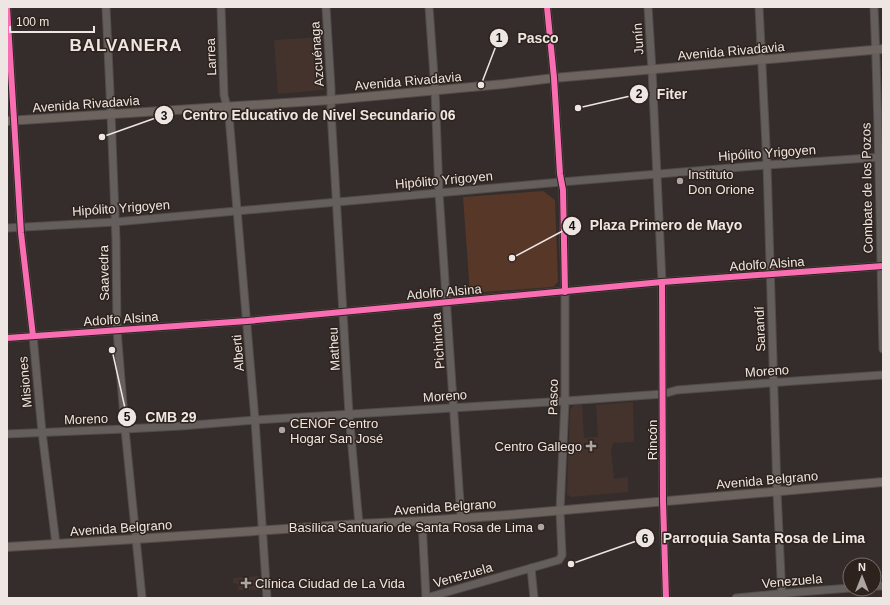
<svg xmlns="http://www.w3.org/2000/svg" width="890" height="605" font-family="Arial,sans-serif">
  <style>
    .built { fill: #44332c }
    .green { fill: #573728 }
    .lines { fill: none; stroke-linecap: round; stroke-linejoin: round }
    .minor-casing { stroke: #524c49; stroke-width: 9 }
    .major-casing { stroke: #524c49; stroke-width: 10 }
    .minor { stroke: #645e5c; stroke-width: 7 }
    .major { stroke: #6d635f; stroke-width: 8 }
    .cycleway-casing { stroke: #2e221d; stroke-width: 8 }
    .cycleway { stroke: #f96db3; stroke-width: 6 }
    .poi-dot { fill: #ada5a2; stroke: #2e221d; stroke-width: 1.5 }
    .labels { text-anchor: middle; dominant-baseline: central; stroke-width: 3; stroke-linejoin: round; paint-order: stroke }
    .street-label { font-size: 13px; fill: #eee6e2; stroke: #2e221d }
    .poi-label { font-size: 13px; fill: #eee6e2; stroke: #2e221d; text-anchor: start }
    .district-label { font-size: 17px; font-weight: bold; letter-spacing: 1px; fill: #eee6e2; stroke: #2e221d }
    .leader { fill: none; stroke: #eee6e2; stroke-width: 1.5 }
    .callout-dot { fill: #eee6e2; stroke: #2e221d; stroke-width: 1.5 }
    .mark-label { font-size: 12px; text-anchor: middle; font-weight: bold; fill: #111 }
    .callout-label { font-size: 14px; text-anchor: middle; font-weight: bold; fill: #eee6e2; stroke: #2e221d; stroke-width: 3; stroke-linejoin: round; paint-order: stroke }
  </style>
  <rect width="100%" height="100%" fill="#342d2b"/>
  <g class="built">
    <polygon points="321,37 324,90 278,94 274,40"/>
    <polygon points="633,402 634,442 613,443 611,450 614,479 628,477 628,492 571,497 567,494 570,410 574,405 582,405 584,438 598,437 596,405"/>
    <polygon points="259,576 260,590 238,590 238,584 233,583 233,578"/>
  </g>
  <polygon class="green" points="543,191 555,200 558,282 553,287 470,293 463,197"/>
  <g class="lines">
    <g class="minor-casing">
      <g id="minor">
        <polyline points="7,7 21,233 33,336 42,432 56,544"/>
        <polyline points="106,7 111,114 116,240 117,330 125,429 142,598"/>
        <polyline points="221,7 224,95 229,116 255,420 267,598"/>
        <polyline points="326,7 331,88 331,111 349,414 359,524"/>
        <polyline points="429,7 435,90 439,193 461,518"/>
        <polyline points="648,7 652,70 662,282 663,501 666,598"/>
        <polyline points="759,7 767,165 777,491 782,598"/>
        <path d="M874,7C879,121 880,235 883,349"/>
        <polyline points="7,228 115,222 561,182 767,165 883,157"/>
        <polyline points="7,338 247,321 662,282 883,266"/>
        <polyline points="7,434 125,429 181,426 255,420 565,401 663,394 677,390 795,381 883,375"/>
        <polyline points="422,521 426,598"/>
        <polyline points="531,568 534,598"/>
        <polyline points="874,586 883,586"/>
        <polyline points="426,598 559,560 562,555 560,511 565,401 565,292 563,190 560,174 554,78 547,7"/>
        <polyline points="736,598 799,592 850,588"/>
      </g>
    </g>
    <g class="major-casing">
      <g id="major">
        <polyline points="7,121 331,100 504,84 554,78 883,49"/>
        <polyline points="7,547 136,539 359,524 422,521 508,515 883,482"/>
      </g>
    </g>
    <use href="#minor" class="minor"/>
    <use href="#major" class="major"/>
    <g class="cycleway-casing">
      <g id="cycleway">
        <polyline points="7,7 21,233 33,336"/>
        <polyline points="547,7 554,78 560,174 563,190 565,292"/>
        <polyline points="662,282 663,501 666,598"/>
        <polyline points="7,338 247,321 662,282 883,266"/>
      </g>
    </g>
    <use href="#cycleway" class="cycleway"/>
  </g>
  <g class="poi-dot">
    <circle cx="680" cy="181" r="4"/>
    <circle cx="282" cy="430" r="4"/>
    <path d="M589 440h4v4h4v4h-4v4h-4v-4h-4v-4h4z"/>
    <circle cx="541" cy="527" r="4"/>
    <path d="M244 577h4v4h4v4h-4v4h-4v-4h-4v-4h4z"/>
  </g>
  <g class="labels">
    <g class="street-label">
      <text transform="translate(638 39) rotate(-94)">Junín</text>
      <text transform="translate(731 51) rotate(-5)">Avenida Rivadavia</text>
      <text transform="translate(317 54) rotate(-94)">Azcuénaga</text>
      <text transform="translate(211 57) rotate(-92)">Larrea</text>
      <text transform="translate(408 81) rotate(-5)">Avenida Rivadavia</text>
      <text transform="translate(86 104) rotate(-4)">Avenida Rivadavia</text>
      <text transform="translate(767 153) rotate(-4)">Hipólito Yrigoyen</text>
      <text transform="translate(444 180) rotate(-5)">Hipólito Yrigoyen</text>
      <text transform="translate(867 188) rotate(-91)">Combate de los Pozos</text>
      <text transform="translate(121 208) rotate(-4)">Hipólito Yrigoyen</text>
      <text transform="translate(767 264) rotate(-4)">Adolfo Alsina</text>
      <text transform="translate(104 273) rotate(-91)">Saavedra</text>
      <text transform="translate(444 292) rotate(-5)">Adolfo Alsina</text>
      <text transform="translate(121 319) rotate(-4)">Adolfo Alsina</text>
      <text transform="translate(760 329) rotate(-92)">Sarandí</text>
      <text transform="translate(438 341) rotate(-94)">Pichincha</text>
      <text transform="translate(334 349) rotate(-93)">Matheu</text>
      <text transform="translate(238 353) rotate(-95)">Alberti</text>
      <text transform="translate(767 371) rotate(-4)">Moreno</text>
      <text transform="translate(25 382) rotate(-95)">Misiones</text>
      <text transform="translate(445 396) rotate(-4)">Moreno</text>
      <text transform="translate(553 397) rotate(-89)">Pasco</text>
      <text transform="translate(86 419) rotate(-2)">Moreno</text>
      <text transform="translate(652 440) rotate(-90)">Rincón</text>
      <text transform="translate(767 480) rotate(-5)">Avenida Belgrano</text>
      <text transform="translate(445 507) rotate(-4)">Avenida Belgrano</text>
      <text transform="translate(121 528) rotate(-4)">Avenida Belgrano</text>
      <text transform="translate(463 575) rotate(-16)">Venezuela</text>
      <text transform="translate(792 581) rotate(-5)">Venezuela</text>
    </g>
    <g class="poi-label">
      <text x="688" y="174">Instituto<tspan x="688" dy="15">Don Orione</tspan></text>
      <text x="290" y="423">CENOF Centro<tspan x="290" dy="15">Hogar San José</tspan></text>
      <text x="582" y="446" text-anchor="end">Centro Gallego</text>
      <text x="533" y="527" text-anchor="end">Basílica Santuario de Santa Rosa de Lima</text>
      <text x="255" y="583">Clínica Ciudad de La Vida</text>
    </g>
    <g class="district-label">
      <text x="126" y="45">BALVANERA</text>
    </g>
  </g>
  <path class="leader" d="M481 85L499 38M578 108L639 94M102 137L164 115M512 258L572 226M112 350L127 417M571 564L645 538"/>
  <g class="callout-dot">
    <circle cx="481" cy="85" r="4"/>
    <circle cx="578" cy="108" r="4"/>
    <circle cx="102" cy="137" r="4"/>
    <circle cx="512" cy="258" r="4"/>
    <circle cx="112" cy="350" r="4"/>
    <circle cx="571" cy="564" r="4"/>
    <circle cx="499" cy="38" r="10"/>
    <circle cx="639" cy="94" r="10"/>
    <circle cx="164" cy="115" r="10"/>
    <circle cx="572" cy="226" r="10"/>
    <circle cx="127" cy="417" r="10"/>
    <circle cx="645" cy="538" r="10"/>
  </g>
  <g class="mark-label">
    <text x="499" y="42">1</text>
    <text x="639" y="98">2</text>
    <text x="164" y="120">3</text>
    <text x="572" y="230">4</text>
    <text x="127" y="421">5</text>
    <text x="645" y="543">6</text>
  </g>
  <g class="callout-label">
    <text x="538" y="43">Pasco</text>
    <text x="672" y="99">Fiter</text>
    <text x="319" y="120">Centro Educativo de Nivel Secundario 06</text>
    <text x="666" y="230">Plaza Primero de Mayo</text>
    <text x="171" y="422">CMB 29</text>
    <text x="764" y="543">Parroquia Santa Rosa de Lima</text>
  </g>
  <rect width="890" height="605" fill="none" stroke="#eee6e2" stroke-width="16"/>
  <g transform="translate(862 577)"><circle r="19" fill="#2e221d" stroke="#7b706c"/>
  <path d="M0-3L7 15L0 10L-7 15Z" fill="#ada5a2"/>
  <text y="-6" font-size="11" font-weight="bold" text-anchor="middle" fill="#eee6e2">N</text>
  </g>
  <path d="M10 26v6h84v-6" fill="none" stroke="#eee6e2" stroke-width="2"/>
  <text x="16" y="26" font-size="12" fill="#eee6e2" stroke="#2e221d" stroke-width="3" paint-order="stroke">100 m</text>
</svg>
